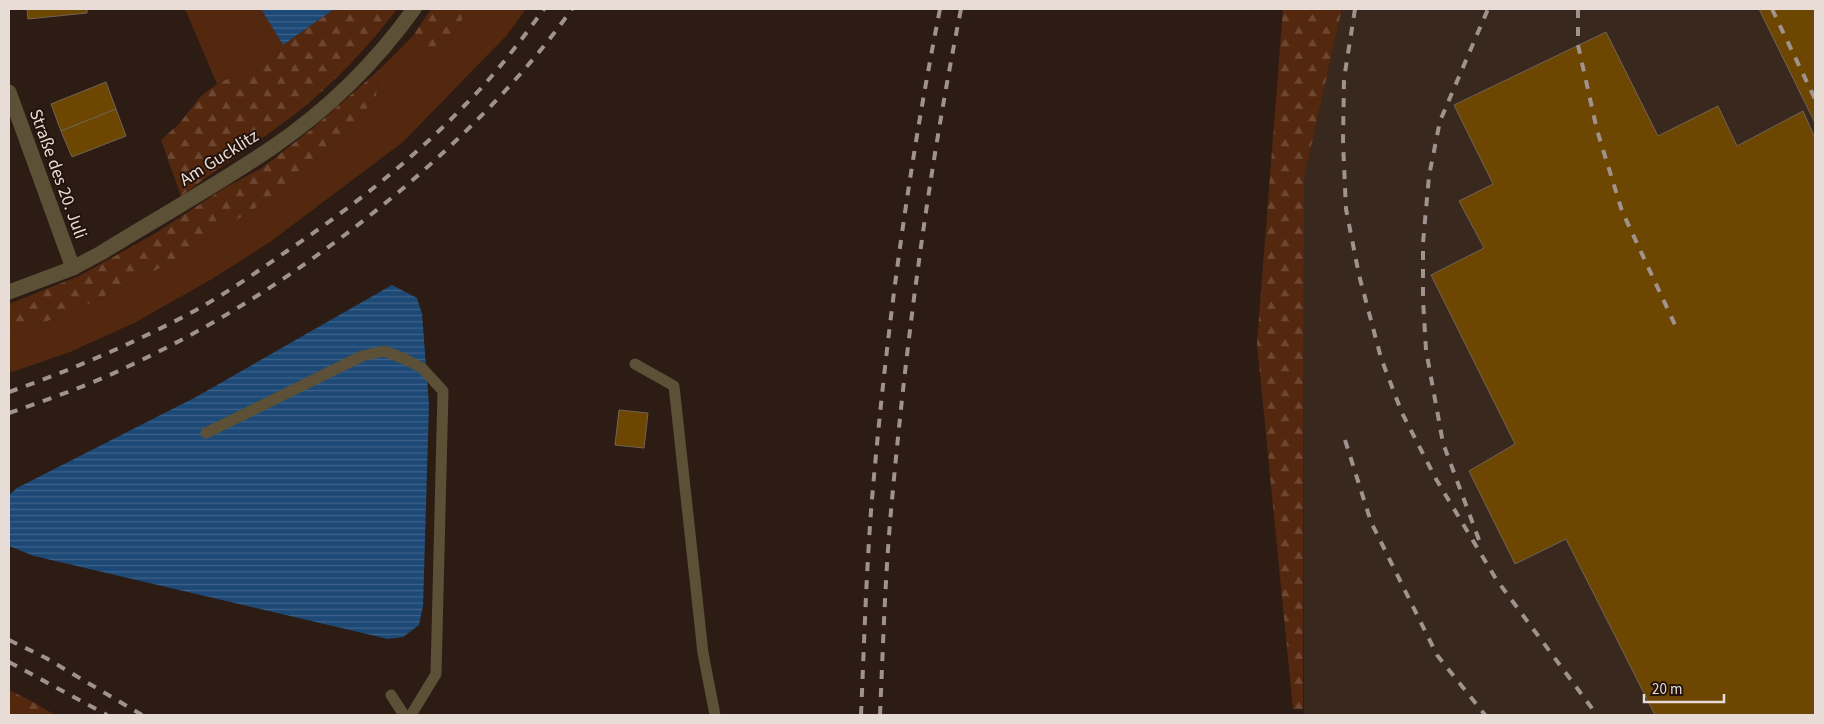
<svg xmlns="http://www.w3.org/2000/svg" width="1824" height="724" font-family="'Source Sans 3',sans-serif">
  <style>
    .industrial { fill: #38281e }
    .grass { fill: #54280f }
    .forest { fill: url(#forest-firs) }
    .water { fill: url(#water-rules) }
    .building { fill: #6d4701; stroke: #716454 }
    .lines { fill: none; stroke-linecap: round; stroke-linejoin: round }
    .lane { stroke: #5c5037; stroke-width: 11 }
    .street { stroke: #5c5037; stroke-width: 15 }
    .rail { stroke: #a0928c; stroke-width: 4; stroke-dasharray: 9 9; stroke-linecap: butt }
    .labels { text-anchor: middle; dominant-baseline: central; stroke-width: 4; stroke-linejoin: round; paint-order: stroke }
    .street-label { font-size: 18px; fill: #e8dcd7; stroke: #23130b }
  </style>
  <defs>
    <pattern id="forest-firs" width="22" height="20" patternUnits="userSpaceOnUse" patternTransform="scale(1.25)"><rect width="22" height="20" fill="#54280f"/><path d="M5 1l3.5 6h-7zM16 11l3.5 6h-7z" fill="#6d4731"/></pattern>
    <pattern id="water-rules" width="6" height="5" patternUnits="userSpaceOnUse" patternTransform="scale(1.25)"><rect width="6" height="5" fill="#1d4976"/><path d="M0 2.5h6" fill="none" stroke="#3e6389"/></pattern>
  </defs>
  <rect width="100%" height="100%" fill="#2d1c14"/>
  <polygon class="industrial" points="1342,9 1815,9 1815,715 1304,715 1304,178"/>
  <g class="grass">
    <polygon points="185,9 261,9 283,45 250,68 217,84"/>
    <polygon points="469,9 526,9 507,35 403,142 270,242 212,279 134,323 70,352 9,373 9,336 76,310 166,265 263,203 351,129 376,97 379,70 413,36 421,50 446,44"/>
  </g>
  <g class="forest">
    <path d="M334,9H397C369,46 336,81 299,111C260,141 219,167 181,196L161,140L179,124L201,96L217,84L250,68Z"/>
    <polygon points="431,9 469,9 446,44 421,50 413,36"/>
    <polygon points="1283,9 1342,9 1304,178 1303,709 1293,709 1257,343"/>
    <polygon points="379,70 376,97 351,129 263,203 166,265 76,310 9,336 9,304 79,276 156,233 226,187 262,168 313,128"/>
    <polygon points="9,690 33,702 55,715 9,715"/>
  </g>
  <g class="water">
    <polygon points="261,9 334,9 283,45"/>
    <polygon points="392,285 417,298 422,314 429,405 423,606 419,625 403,637 388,639 34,556 9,546 9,495 17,488 196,397"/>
  </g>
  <g class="building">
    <polygon points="27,9 87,9 87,13 28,19"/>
    <polygon points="1759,9 1815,9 1815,123"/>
    <polygon points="1606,32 1658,136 1718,106 1737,146 1803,111 1815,138 1815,715 1655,715 1566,539 1515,564 1469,471 1515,444 1431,275 1484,248 1459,201 1493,184 1454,105"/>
    <polygon points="106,82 116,109 61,131 51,104"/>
    <polygon points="116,109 126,136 72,157 61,131"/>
    <polygon points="619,410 648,413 644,448 615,445"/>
  </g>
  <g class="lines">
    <g class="lane">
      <polyline points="635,364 674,386 703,653 715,715"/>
      <polyline points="206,433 362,356 384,351 405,359 422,368 443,391 436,674 411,715"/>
      <polyline points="391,695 404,715"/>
    </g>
    <g class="street">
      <polyline points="9,92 73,268"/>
      <path d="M9,292L73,268L101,253C158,218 217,185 273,147C327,110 376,62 414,9"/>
    </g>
    <g class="rail">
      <polyline points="1355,9 1344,79 1343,142 1346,209 1359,275 1381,358 1402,413 1436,479 1496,579 1597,715"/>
      <polyline points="1578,9 1578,45 1597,130 1622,211 1676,327"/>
      <polyline points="1772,9 1815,99"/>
      <path d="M9,392C69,371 129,345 185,316C221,297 254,274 287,251C351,208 412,160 465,105C494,76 520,42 544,9"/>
      <path d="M9,413C49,399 90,385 129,366C230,319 322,257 407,185C468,132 525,75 572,9"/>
      <polyline points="1345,440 1371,522 1437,655 1485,715"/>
      <polyline points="1479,540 1443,443 1426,350 1423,300 1423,243 1429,176 1440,121 1488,9"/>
      <polyline points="9,640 46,658 142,715"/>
      <polyline points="9,662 107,715"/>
      <path d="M861,715C864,647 866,579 871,511C885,343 907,175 940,9"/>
      <path d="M880,715C883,647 885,579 891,511C906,342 928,175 961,9"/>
    </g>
  </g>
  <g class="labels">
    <g class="street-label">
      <text transform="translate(219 158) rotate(-32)">Am Gucklitz</text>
      <text transform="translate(58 174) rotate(70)">Straße des 20. Juli</text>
    </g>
  </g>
  <rect width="1824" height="724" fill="none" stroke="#e8dcd7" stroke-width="20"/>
  <path d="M1644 694v8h80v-8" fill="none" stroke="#e8dcd7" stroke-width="2.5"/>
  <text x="1652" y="694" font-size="15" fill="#e8dcd7" stroke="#23130b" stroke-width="4" paint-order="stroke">20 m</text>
</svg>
